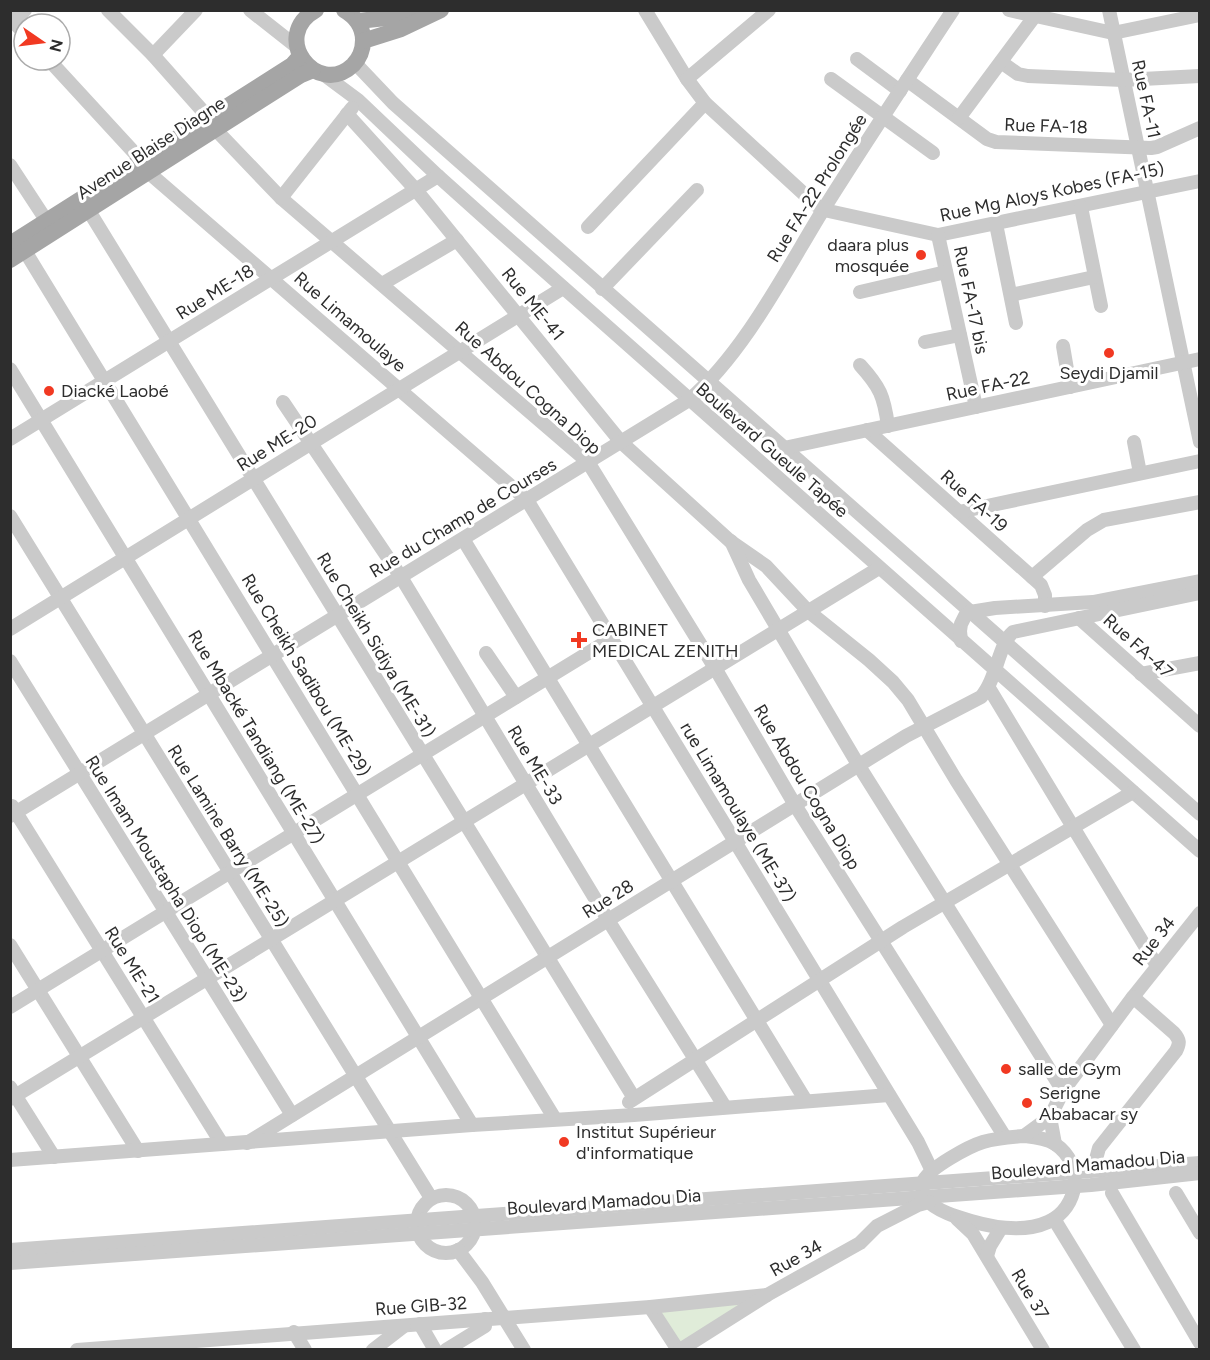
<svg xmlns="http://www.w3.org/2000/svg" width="1210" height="1360" font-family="Figtree,sans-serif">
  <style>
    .green { fill: #e0ecd9 }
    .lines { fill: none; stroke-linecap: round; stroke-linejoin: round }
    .minor { stroke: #cacaca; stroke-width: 14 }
    .major { stroke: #a5a5a5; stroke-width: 16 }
    .poi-dot { fill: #f13922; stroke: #fff; stroke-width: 2 }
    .labels { text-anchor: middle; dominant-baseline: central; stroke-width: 6; stroke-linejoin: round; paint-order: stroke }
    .street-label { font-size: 18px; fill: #2d2d2d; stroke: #fff }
    .poi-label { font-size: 18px; fill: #2d2d2d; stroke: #fff; text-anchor: start }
  </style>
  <rect width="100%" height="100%" fill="#fff"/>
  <polygon class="green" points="749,1301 681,1344 658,1310"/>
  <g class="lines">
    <g class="minor">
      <polyline points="108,10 153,55 208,117 216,130 281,198 588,462 715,668 795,805 1005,1137"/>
      <polyline points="250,10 297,47"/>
      <polyline points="645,10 687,79 705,103 816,205 824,210 938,235 1200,181"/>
      <polyline points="1009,10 1113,33 1200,15"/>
      <polyline points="1109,10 1200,442"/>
      <polyline points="10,18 24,33"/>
      <polyline points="13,21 25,10"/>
      <polyline points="153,55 196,10"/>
      <polyline points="857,59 900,91"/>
      <polyline points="49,60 141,160 148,172 527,500 918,1142 932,1171"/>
      <polyline points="1001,62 1018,74 1028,76 1123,80 1200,76"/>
      <polyline points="355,63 393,103 1200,814"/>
      <polyline points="323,74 358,100 438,176 496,228 1200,851"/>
      <polyline points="687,79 769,10"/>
      <polyline points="831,79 933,153"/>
      <polyline points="907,80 987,139 996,142 1151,148 1157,147 1200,128"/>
      <polyline points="347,114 416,190 621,442 730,541 766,566 808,611 869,660 893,682 908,700 956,780 1112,1025"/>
      <polyline points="959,118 1034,17"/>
      <polyline points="10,165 46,220"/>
      <polyline points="281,198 352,108"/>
      <polyline points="1081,207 1101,306"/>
      <polyline points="89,211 634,1098"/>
      <polyline points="996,224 1016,323"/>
      <polyline points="588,227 705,103"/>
      <polyline points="938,235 976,407"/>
      <polyline points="25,251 555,1119"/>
      <polyline points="382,284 457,240"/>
      <polyline points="602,289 697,190"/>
      <polyline points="860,292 946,272"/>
      <polyline points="1011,295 1094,277"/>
      <polyline points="925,342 960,335"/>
      <polyline points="1063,346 1070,387"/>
      <path d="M860,365C880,387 884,396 888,426"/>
      <polyline points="10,369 472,1125"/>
      <polyline points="283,402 401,577 608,920 725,1107"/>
      <polyline points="867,430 1041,585 1045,595 1045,606"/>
      <polyline points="10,439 438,176"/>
      <polyline points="1134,442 1140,473"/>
      <polyline points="784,448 1200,359"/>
      <polyline points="959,512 1200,461"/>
      <polyline points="10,516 431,1198"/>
      <path d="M463,539C577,726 692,913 806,1101"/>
      <polyline points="731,541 749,580 859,766 1063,1091"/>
      <polyline points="1032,577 1087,530 1104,520 1200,502"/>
      <polyline points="1079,618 1200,726"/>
      <polyline points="10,629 563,288"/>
      <polyline points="961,641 960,631 961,624 965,616 970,612 995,608 1093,602 1200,581"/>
      <polyline points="486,653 516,697"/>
      <polyline points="10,661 292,1115"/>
      <polyline points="1141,674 1200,663"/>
      <polyline points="989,688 1157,966"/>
      <polyline points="12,806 222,1144"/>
      <path d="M10,816L689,400C744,353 785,272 823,210C865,143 909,77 953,10"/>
      <polyline points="10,945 138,1151"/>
      <polyline points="10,1007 611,639"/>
      <polyline points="10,1087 54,1157"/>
      <polyline points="10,1099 879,568"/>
      <polyline points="629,1102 903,927 1133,792"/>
      <path d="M1024,1136C1034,1137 1046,1138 1055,1144C1085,1164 1079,1208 1048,1222C1024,1233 995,1228 971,1221C957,1217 936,1211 926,1199C923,1195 921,1187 923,1182C928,1168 970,1146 983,1142C997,1138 1010,1137 1024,1136Z"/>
      <polyline points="1024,1136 1050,1117"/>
      <path d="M247,1143L906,736L981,697C997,679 998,645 1013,632L1200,593"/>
      <polyline points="1055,1144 1050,1117 1063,1091 1133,997 1200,913"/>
      <path d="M1096,1159L1099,1148L1176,1051C1180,1043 1180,1040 1174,1033L1133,997"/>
      <polyline points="10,1160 472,1125 634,1115 889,1095"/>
      <polyline points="1112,1193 1200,1343"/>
      <polyline points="1176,1193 1200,1233"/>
      <circle cx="446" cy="1224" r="29"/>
      <polyline points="957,1219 973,1234 1043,1350"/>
      <polyline points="1054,1219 1134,1350"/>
      <polyline points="10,1250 1200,1163"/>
      <polyline points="458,1250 482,1282 524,1350"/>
      <polyline points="987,1256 990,1246 1001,1228"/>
      <polyline points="10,1263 1091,1185 1200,1173"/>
      <polyline points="650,1307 678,1350"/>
      <polyline points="420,1324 435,1350"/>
      <polyline points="294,1332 305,1350"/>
      <polyline points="77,1350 650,1307 767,1295"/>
      <polyline points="373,1350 404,1326"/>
      <polyline points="446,1350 485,1326 485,1319"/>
      <polyline points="680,1350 767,1295 860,1243 877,1226 918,1205 929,1202"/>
    </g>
    <g class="major">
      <path d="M316,10C269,36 317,99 353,65C360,58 363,50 363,40C363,27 356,17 344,10"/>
      <polyline points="358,21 386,18 413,10"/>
      <polyline points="363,41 401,29 441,10"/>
      <polyline points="10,244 292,65 300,56"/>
      <polyline points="10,260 301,75 313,70"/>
    </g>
  </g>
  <g class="poi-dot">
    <circle cx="921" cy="255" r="6"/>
    <circle cx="1109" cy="353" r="6"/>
    <circle cx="49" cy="391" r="6"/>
    <path d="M576 631h6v6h6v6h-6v6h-6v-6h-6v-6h6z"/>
    <circle cx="1006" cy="1069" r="6"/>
    <circle cx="1027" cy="1103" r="6"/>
    <circle cx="564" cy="1142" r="6"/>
  </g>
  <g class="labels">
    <g class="street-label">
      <text transform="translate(1146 99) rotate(78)">Rue FA-11</text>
      <text transform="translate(1046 126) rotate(2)">Rue FA-18</text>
      <text transform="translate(151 148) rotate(-33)">Avenue Blaise Diagne</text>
      <text transform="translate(817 188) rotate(-58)">Rue FA-22 Prolongée</text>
      <text transform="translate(1052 192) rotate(-12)">Rue Mg Aloys Kobes (FA-15)</text>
      <text transform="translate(215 292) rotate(-32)">Rue ME-18</text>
      <text transform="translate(971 300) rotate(78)">Rue FA-17 bis</text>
      <text transform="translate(533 304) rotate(51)">Rue ME-41</text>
      <text transform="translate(350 322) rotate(41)">Rue Limamoulaye</text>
      <text transform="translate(988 386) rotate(-12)">Rue FA-22</text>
      <text transform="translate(528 388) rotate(42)">Rue Abdou Cogna Diop</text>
      <text transform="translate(277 443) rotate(-32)">Rue ME-20</text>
      <text transform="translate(772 450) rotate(41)">Boulevard Gueule Tapée</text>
      <text transform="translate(974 501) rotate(42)">Rue FA-19</text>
      <text transform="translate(463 518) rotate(-31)">Rue du Champ de Courses</text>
      <text transform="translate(376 645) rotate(59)">Rue Cheikh Sidiya (ME-31)</text>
      <text transform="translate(1138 646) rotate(42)">Rue FA-47</text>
      <text transform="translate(306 675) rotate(59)">Rue Cheikh Sadibou (ME-29)</text>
      <text transform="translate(256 737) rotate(59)">Rue Mbacké Tandiang (ME-27)</text>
      <text transform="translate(535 765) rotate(59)">Rue ME-33</text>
      <text transform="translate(807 787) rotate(59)">Rue Abdou Cogna Diop</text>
      <text transform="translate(738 812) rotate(59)">rue Limamoulaye (ME-37)</text>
      <text transform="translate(228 836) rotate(58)">Rue Lamine Barry (ME-25)</text>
      <text transform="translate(166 879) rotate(58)">Rue Imam Moustapha Diop (ME-23)</text>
      <text transform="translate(608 899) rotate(-32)">Rue 28</text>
      <text transform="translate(1154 941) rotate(-52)">Rue 34</text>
      <text transform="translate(132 965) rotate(58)">Rue ME-21</text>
      <text transform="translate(1088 1165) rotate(-5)">Boulevard Mamadou Dia</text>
      <text transform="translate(604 1202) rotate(-4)">Boulevard Mamadou Dia</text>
      <text transform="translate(796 1258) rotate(-29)">Rue 34</text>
      <text transform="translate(1030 1294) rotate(59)">Rue 37</text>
      <text transform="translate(421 1306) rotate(-4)">Rue GIB-32</text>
    </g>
    <g class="poi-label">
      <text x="909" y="245" text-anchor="end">daara plus<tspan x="909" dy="21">mosquée</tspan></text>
      <text x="1109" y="373" text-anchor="middle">Seydi Djamil</text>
      <text x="61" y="391">Diacké Laobé</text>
      <text x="592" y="630">CABINET<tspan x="592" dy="21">MEDICAL ZENITH</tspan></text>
      <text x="1018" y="1069">salle de Gym</text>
      <text x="1039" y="1093">Serigne<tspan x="1039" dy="21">Ababacar sy</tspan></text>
      <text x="576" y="1132">Institut Supérieur<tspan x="576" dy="21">d'informatique</tspan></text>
    </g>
  </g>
  <rect width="1210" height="1360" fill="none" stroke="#2d2d2d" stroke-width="24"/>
  <g transform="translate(42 42) rotate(104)"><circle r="28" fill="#ffffff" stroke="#ababab" stroke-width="1.5"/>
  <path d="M0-4.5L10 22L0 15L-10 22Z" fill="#f13922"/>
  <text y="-9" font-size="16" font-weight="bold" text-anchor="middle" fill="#2d2d2d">N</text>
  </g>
</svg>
